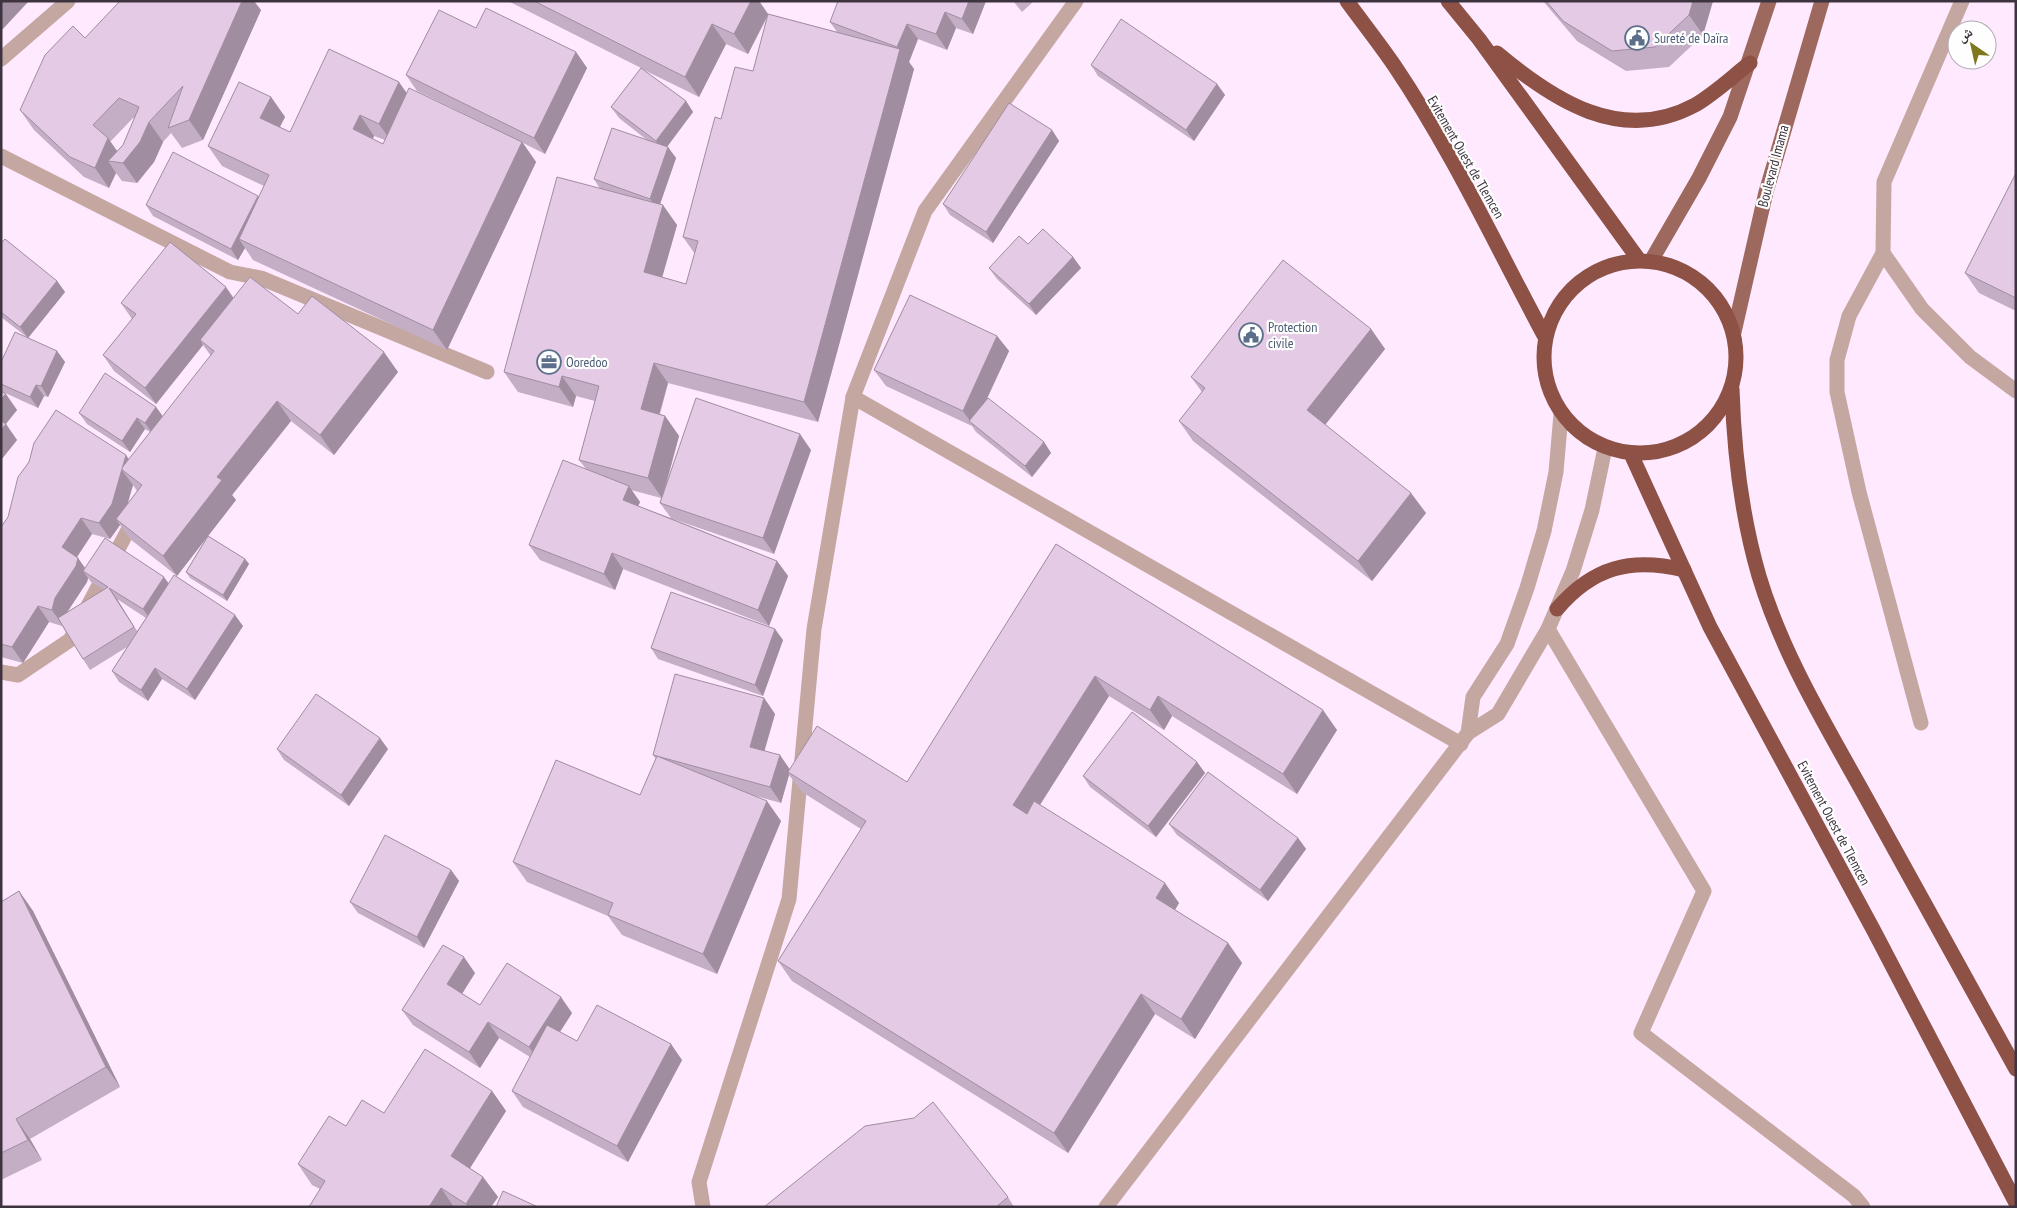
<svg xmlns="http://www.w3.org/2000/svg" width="2017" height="1208" font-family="'PT Sans Narrow','Noto Naskh Arabic',sans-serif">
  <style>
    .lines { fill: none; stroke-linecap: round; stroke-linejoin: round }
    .lane { stroke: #c5a7a1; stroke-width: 15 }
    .street { stroke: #c5a7a1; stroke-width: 15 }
    .primary { stroke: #9d685e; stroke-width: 15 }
    .highway { stroke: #8d5146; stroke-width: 15 }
    .wall { fill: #c4aec5; fill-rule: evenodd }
    .shaded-wall { fill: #a08da0 }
    .building { fill: #e4cae5; stroke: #a08da0 }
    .labels { text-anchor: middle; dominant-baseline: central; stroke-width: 4.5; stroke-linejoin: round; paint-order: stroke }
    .service-label { font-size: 14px; fill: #4e5e75; stroke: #fefefe; text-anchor: start }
    .street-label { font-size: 14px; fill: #3e343f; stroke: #fefefe }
  </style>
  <rect width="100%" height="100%" fill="#fee9ff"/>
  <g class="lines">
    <g class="lane">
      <polyline points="1962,1 1884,182 1883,253 1922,309 1970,357 2016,391"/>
      <polyline points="1883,253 1849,316 1837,360 1837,392 1859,492 1921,723"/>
      <polyline points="1548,629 1704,891 1641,1033 1854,1196 1863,1207"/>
    </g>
    <g class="street">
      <polyline points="1,59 68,1"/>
      <polyline points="1,156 230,272 261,278 487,372"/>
      <polyline points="853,397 1461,744"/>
      <polyline points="1,672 18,675 70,640 135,517"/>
      <polyline points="1468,733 1498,714 1548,629 1573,571 1592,510 1605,448"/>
      <polyline points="703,1207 699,1182 789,899 814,629 853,397 925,211 1076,1"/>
      <polyline points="1106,1207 1468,733 1473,697 1507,644 1527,588 1544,531 1556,472 1561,414"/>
    </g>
    <g class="primary">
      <polyline points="1651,261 1699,178 1730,117 1769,1"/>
      <polyline points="1734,332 1766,192 1822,1"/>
    </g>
    <g class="highway">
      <path d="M1347,1C1363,23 1379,43 1394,65C1452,151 1496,246 1545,337"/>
      <polyline points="1448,1 1479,39 1639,260"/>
      <path d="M1497,53C1553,100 1621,145 1695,105C1714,94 1732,77 1750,63"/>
      <circle cx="1640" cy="357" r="96"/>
      <path d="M1732,389C1734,453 1741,514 1759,576C1782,653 1825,724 1864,794C1915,886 1965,977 2016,1069"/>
      <polyline points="1631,454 1710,627 1874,931 2016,1203"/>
      <path d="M1557,609C1593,567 1631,557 1684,570"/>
    </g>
  </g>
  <g class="wall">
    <path d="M508,1H759L768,14L837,32L830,22L986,1L973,34L956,28L947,50L918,39L909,62L914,69L818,422L668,383L660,414L665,416L679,436L666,486L811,450L774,554L673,519L777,561L788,576L769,626L623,569L615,590L540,560L529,545L586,469L579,460L595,401L576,396L573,407L518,392L504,372L600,189L594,179L647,140L619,118L611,107L641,68ZM768,16L753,71L721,119L683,237L695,254L686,284L662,277L677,225L660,204L676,158L667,147L693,112L686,101L642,69L699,97L726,44L748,54ZM631,490L661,498L660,503L671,518L638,506L640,502Z"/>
    <polygon points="1013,1 1034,1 1022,12"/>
    <polygon points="1543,1 1713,1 1703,35 1669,67 1626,71 1577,41"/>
    <path d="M261,10L203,140L182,148L171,133L163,142L154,162L137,183L122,181L116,173L109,188L84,177L34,130L20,110L85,38ZM133,118L135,119L123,145L117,151L110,142Z"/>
    <path d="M476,28L576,52L587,68L545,154L523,143L536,162L447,350L253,260L245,248L238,260L153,216L146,205L258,196L259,197L264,186L222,166L208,146L271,97L285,117L280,127L290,132L407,93L491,127L417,91L406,75ZM374,136L385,140L383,144L373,139Z"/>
    <polygon points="1091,65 1217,84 1225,95 1194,141 1098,76"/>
    <polygon points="1052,130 1059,141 993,243 950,215 943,204"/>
    <polygon points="2016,173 2016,311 1979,293 1965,273"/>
    <polygon points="1,243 57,281 65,292 28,338 1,317"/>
    <polygon points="1028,244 1073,257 1081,268 1036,315 997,279 989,268"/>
    <path d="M233,297L298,314L398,372L334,455L291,421L232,495L236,500L208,536L245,559L249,564L227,601L190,578L186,572L207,537L177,576L130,539L120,525L110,539L92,534L77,557L85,568L169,583L243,626L195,700L162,679L148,701L119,682L112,671L127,647L90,670L62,626L49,622L23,663L1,657V527L8,517L129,460L150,432L145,429L130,452L87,424L79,413L156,407L163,417L211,356L203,345L156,404L114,371L103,355L132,319L121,303ZM133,485L137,491L127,504ZM88,578L91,582L104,590L67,612L87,582ZM117,599L146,618L137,631Z"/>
    <polygon points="1371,329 1385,349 1325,425 1426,513 1372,581 1193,441 1179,421 1202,392 1191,377"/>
    <polygon points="997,336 1009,351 987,399 1044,442 1051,453 1032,477 976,432 972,426 886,386 874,370"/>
    <polygon points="57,351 65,362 48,397 44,396 38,408 3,392 17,410 5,424 17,440 1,460 1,362"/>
    <polygon points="1056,544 1337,730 1297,794 1172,716 1164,730 1109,696 1040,805 1179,903 1175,910 1228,943 1242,963 1195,1039 1155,1014 1068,1153 792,981 778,961 861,829 802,792 789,775 781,803 756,796 781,821 717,974 622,935 608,916 527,882 513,862 640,795 656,759 653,755 764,698 775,714 764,751 789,769 907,782"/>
    <polygon points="783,640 763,696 658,659 651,648"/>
    <polygon points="277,749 388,749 349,806 284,760"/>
    <polygon points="1197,762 1205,773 1156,837 1090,787 1083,776"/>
    <polygon points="1169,824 1298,838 1306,849 1268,901 1177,835"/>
    <polygon points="451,870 459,881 424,948 358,913 350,902"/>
    <polygon points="19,891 33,911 120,1087 30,1139 42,1160 1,1180 1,902"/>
    <polygon points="475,973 462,994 480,1005 572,1013 560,1032 577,1041 682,1060 628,1162 523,1107 512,1091 530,1057 499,1038 480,1068 413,1025 402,1010"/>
    <polygon points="492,1091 506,1111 470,1168 483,1177 498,1197 491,1207 309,1207 320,1189 312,1185 298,1164 346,1126 384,1113"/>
    <polygon points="1008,1197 1014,1207 764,1207"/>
  </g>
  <g class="shaded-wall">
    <polygon points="1,1 29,1 1,31"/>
    <polygon points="242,1 254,1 261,10 203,140 189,120"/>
    <polygon points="751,1 759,1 768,14 748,54 734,34"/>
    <polygon points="969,1 986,1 973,34 962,19"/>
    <polygon points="1693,1 1713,1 1703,35 1689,15"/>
    <polygon points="945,12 956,28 947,50 936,34"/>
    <polygon points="712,24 726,44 699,97 685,77"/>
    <polygon points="907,24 918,39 909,62 914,69 818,422 804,402 899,51 897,47"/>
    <polygon points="576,52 587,68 545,154 534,138"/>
    <polygon points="399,82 413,102 393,144 379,124"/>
    <polygon points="1217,84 1225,95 1194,141 1186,130"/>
    <polygon points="271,97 285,117 274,138 260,118"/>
    <polygon points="686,101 693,112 663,152 656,141"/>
    <polygon points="360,115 374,136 367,149 353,129"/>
    <polygon points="149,122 163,142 154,162 137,183 123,163"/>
    <polygon points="1052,130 1059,141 993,243 986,232"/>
    <polygon points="108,138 122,158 108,161 116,173 109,188 95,168"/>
    <polygon points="522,142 536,162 447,350 433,330"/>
    <polygon points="668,147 676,158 658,210 650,199"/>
    <polygon points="258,196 266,207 239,239 245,248 238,260 231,249"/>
    <polygon points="663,205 677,225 658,292 644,272"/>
    <polygon points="1073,257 1081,268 1036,315 1029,304"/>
    <polygon points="57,281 65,292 28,338 20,327"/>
    <polygon points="226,287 237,303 200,340 203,345 156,404 145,388"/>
    <polygon points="1371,329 1385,349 1321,430 1307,410"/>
    <polygon points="997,336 1009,351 974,426 972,424 963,411"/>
    <polygon points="57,351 65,362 48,397 41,386"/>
    <polygon points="384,352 398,372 334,455 320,435"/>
    <polygon points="654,363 668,383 655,429 641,409"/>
    <polygon points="562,376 576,396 573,407 559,387"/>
    <polygon points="36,385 44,396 38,408 30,397"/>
    <polygon points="6,394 17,410 2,429 1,399"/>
    <polygon points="277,401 291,421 232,495 236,500 177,576 163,556 217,477"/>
    <polygon points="156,407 164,418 153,434 145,423"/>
    <polygon points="665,416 679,436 662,498 648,478"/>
    <polygon points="137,418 145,429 130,452 122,441"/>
    <polygon points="6,424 17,440 1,460 1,430"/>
    <polygon points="800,434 811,450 774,554 763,538"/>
    <polygon points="1044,442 1051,453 1032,477 1025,466"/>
    <polygon points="126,455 137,471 122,469"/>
    <polygon points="121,469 133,485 123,520 116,519 120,525 110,539 99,523"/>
    <polygon points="629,486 640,502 634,515 623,500"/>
    <polygon points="1411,493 1426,513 1372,581 1358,561"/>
    <polygon points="81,518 92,534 73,563 62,547"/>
    <polygon points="612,553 623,569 615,590 604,574"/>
    <polygon points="78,558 89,574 83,571 88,578 87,582 66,614 63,626 52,610 55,598"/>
    <polygon points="245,559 249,564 227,601 223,595"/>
    <polygon points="777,561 788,576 769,626 758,610"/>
    <polygon points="164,577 172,588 151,620 143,609"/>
    <polygon points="109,588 117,599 141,638 134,627"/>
    <polygon points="38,606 49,622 23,663 12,647"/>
    <polygon points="235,615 243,626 195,700 187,689"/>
    <polygon points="775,629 783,640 763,696 755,685"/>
    <polygon points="155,668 162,679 148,701 141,690"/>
    <polygon points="1095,676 1109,696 1027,825 1013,805"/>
    <polygon points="1158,696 1172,716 1164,730 1150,710"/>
    <polygon points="764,698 775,714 761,763 750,747"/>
    <polygon points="1323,710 1337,730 1297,794 1283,774"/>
    <polygon points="380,738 388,749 349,806 341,795"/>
    <polygon points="780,755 791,771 788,772 789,775 781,803 770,787"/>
    <polygon points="1197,762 1205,773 1156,837 1148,826"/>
    <polygon points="767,801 781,821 717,974 703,954"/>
    <polygon points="1298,838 1306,849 1268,901 1260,890"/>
    <polygon points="451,870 459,881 424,948 417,937"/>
    <polygon points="1165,883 1179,903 1170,918 1156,898"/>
    <polygon points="19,891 33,911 120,1087 106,1067"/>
    <polygon points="1228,943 1242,963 1195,1039 1181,1019"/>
    <polygon points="464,957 475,973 458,1000 447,984"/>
    <polygon points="1141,994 1155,1014 1068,1153 1054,1133"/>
    <polygon points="561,997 572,1013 540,1063 529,1047"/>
    <polygon points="488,1022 499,1038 480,1068 469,1052"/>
    <polygon points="671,1044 682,1060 628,1162 617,1146"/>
    <polygon points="492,1091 506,1111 465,1176 451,1156"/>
    <polygon points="16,1119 30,1139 42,1160 28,1140"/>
    <polygon points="483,1177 498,1197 491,1207 468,1207 466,1204"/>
    <polygon points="441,1188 454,1207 429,1207"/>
  </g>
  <g class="building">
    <polygon points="120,1 242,1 189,120 168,128 183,86 149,122 140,142 123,163 108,161 123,145 139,107 119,98 93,125 108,138 95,168 70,157 20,110 45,55 73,26 85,38"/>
    <polygon points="534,1 751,1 734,34 712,24 685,77"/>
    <polygon points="838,1 969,1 962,19 945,12 936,34 907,24 897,47 830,22"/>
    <polygon points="1546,1 1693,1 1689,15 1655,47 1612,51 1563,21"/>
    <polygon points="486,8 576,52 534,138 406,75 439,10 476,28"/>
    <polygon points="768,14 900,49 804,402 654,363 641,409 665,416 648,478 579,460 599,386 562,376 559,387 504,372 557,177 663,205 644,272 686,284 698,241 683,237 715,117 721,119 735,67 753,71"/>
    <polygon points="1121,19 1217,84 1186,130 1091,65"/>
    <polygon points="329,49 399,82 379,124 360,115 353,129 383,144 409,88 522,142 433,330 239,239 269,175 208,146 239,82 271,97 260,118 290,132"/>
    <polygon points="641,68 686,101 656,141 611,107"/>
    <polygon points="1009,103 1052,130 986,232 943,204"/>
    <polygon points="612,128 668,147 650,199 594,179"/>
    <polygon points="173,152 258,196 231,249 146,205"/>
    <polygon points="2016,173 2016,298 1965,273"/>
    <polygon points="1043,229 1073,257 1029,304 989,268 1019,236 1028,244"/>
    <polygon points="5,239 57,281 20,327 1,312 1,243"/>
    <polygon points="170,242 226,287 145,388 103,355 136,314 121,303"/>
    <polygon points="1283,260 1371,329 1307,410 1411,493 1358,561 1179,421 1205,388 1191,377"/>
    <polygon points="250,277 298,314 312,296 384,352 320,435 277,401 217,477 222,480 163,556 116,519 142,485 121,469 214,351 200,340"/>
    <polygon points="910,295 997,336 963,411 874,370"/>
    <polygon points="15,332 57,351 41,386 36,385 30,397 1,384 1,362"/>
    <polygon points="105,373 156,407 145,423 137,418 122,441 79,413"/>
    <polygon points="1,391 6,394 1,399"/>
    <polygon points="696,398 800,434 763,538 660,503"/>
    <polygon points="988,398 1044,442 1025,466 969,421"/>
    <polygon points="56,410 126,455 112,504 99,523 81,518 62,547 78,558 76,566 55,598 52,610 38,606 12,647 1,644 1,527 8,517 18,477 29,462 34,443"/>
    <polygon points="1,421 6,424 1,430"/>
    <polygon points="563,460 629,486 623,500 777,561 758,610 612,553 604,574 529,545"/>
    <polygon points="208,536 245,559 223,595 186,572"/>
    <polygon points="105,538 164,577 143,609 109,588 134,627 83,659 58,618 108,587 83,571"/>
    <polygon points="1056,544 1323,710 1283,774 1158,696 1150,710 1095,676 1013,805 1027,814 1034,801 1165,883 1156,898 1228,943 1181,1019 1141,994 1054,1133 778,961 866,821 788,772 817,726 907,782"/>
    <polygon points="174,575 235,615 187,689 155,668 141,690 112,671"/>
    <polygon points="671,592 775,629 755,685 651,648"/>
    <polygon points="675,674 764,698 750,747 780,755 770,787 653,755"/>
    <polygon points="316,694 380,738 341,795 277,749"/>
    <polygon points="1132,712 1197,762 1148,826 1083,776"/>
    <polygon points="657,756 767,801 703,954 608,915 613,903 513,862 556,760 640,795"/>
    <polygon points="1208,772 1298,838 1260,890 1169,824"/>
    <polygon points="385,835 451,870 417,937 350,902"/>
    <polygon points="19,891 106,1067 16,1119 28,1140 1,1153 1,902"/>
    <polygon points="443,945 464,957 447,984 480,1005 507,963 561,997 529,1047 488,1022 469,1052 402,1010"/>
    <polygon points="597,1005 671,1044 617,1146 512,1091 547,1025 577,1041"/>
    <polygon points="425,1049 492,1091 451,1156 483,1177 466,1204 441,1188 429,1207 309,1207 325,1181 298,1164 329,1116 346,1126 362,1100 384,1113"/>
    <polygon points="933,1102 1008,1197 996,1207 764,1207 865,1126 914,1118"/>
    <polygon points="503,1191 538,1207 496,1207"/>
  </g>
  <defs>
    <g id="civic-ring" transform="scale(1.25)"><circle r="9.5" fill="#fefefe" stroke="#5c6f8a" stroke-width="1.5"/><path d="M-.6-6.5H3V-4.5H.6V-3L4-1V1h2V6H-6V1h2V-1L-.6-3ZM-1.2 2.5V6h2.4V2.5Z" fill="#5c6f8a"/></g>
    <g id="office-ring" transform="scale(1.25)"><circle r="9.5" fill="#fefefe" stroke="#5c6f8a" stroke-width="1.5"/><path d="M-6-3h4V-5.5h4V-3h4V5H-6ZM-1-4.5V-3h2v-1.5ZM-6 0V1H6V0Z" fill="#5c6f8a"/></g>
  </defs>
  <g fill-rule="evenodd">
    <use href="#civic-ring" x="1637" y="38"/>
    <use href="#civic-ring" x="1251" y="335"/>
    <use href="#office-ring" x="549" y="362"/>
  </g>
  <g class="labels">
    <g class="service-label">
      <text x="1654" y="38">Sureté de Daïra</text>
      <text x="1268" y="327">Protection<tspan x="1268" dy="16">civile</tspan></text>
      <text x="566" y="362">Ooredoo</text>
    </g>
    <g class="street-label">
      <text transform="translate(1466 157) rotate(60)">Evitement Ouest de Tlemcen</text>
      <text transform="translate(1773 166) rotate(-75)">Boulevard Imama</text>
      <text transform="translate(1834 823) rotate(62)">Evitement Ouest de Tlemcen</text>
    </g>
  </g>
  <rect width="2017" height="1208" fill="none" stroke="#3e343f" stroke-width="5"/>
  <g transform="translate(1972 45) rotate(326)"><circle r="24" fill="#fefefe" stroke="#b1adb2"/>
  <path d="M0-4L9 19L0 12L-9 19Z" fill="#7f771c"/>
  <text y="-8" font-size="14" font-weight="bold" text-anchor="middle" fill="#3e343f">ش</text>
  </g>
</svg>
